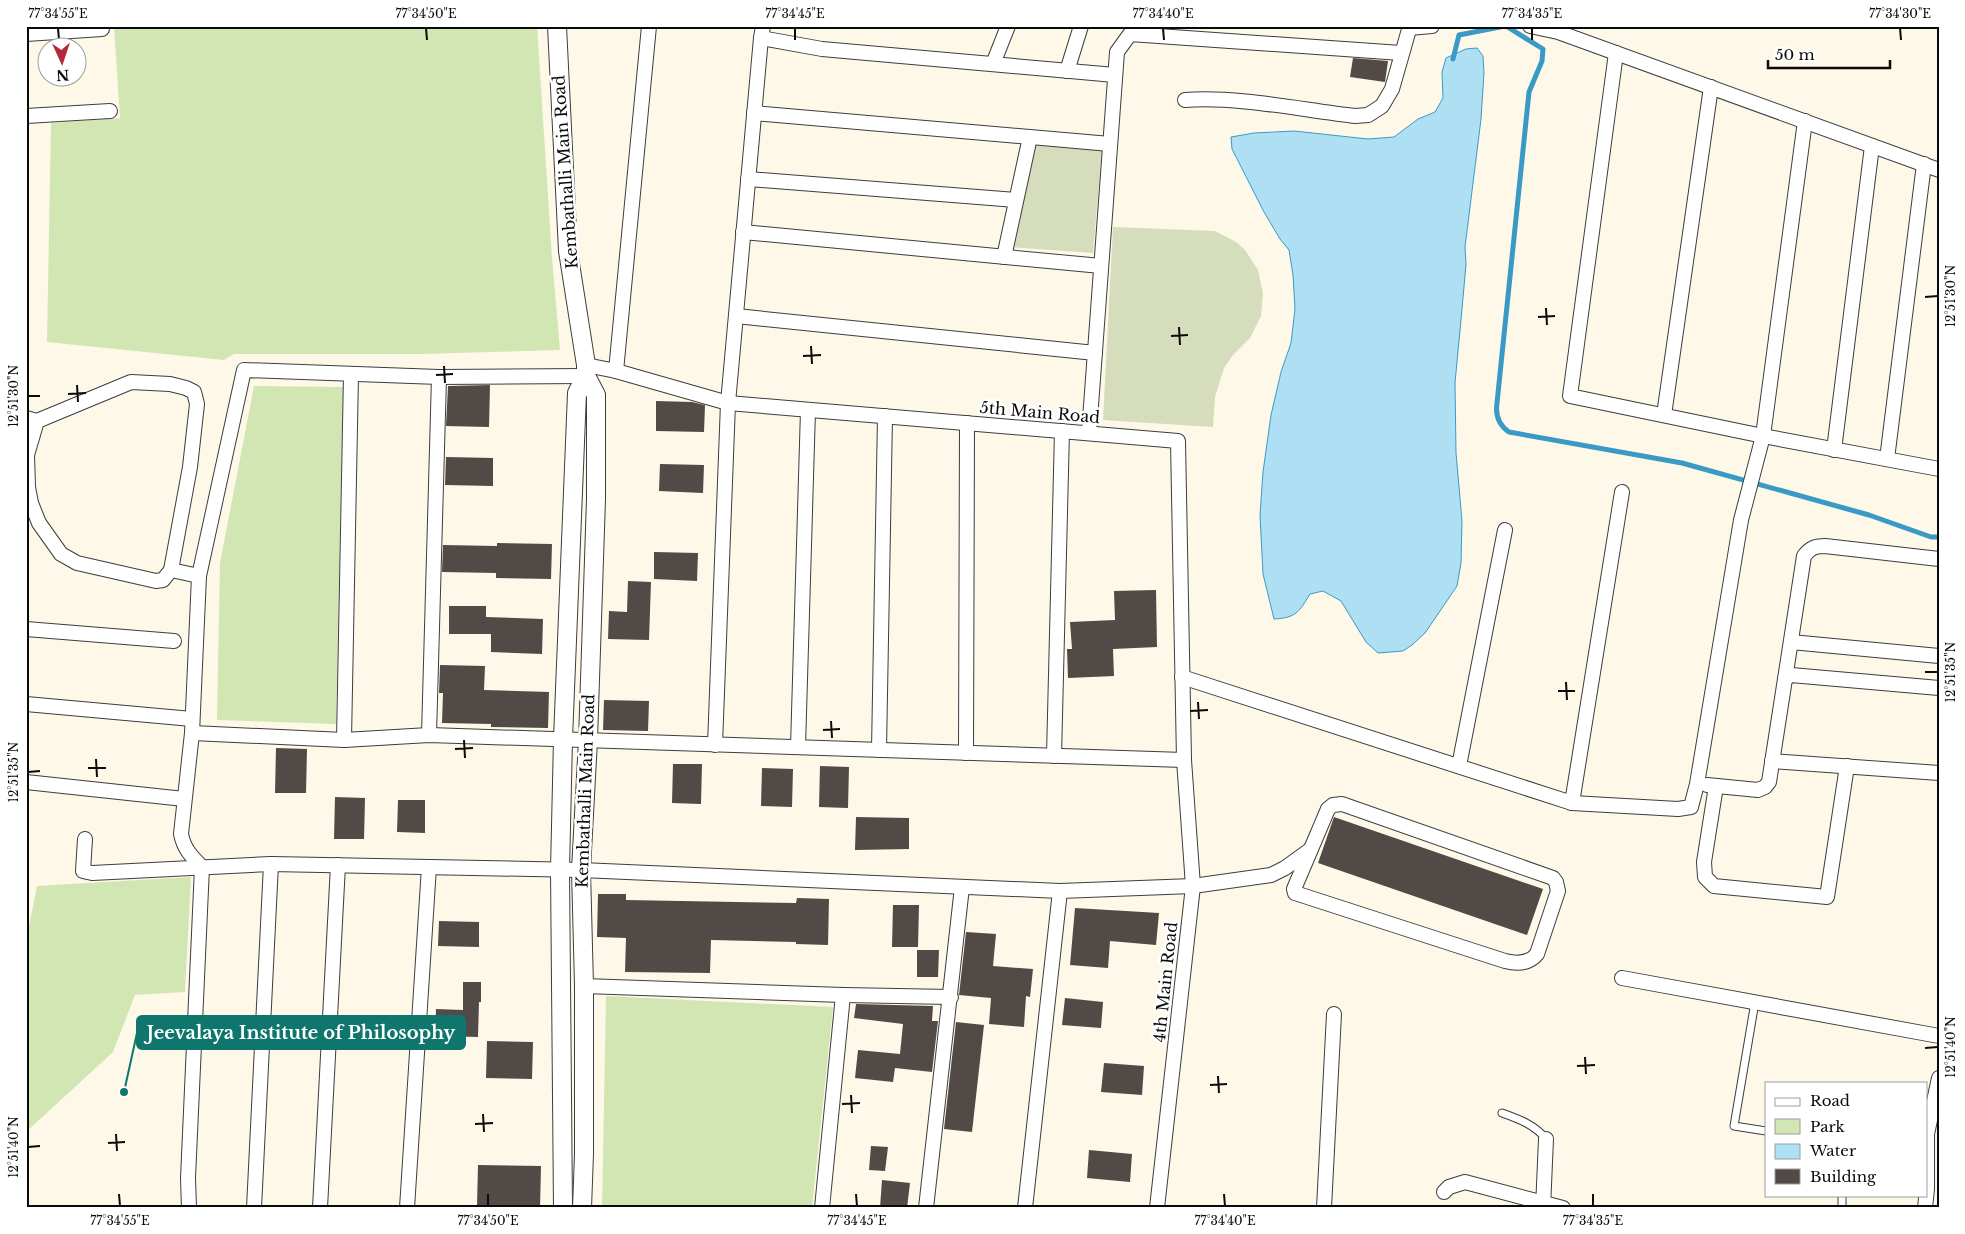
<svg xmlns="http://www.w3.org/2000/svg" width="1965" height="1234" font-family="'Libre Baskerville',serif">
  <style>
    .green { fill: #d2e6b4 }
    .cemetery { fill: #d5ddbc }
    .water { fill: #afdff3; stroke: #3a9ac6 }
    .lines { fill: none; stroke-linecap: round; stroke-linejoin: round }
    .stream { stroke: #3a9ac6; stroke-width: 5 }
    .building { fill: #524a47 }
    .service-casing { stroke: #3d3d3d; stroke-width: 9 }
    .minor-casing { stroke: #3d3d3d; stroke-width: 16 }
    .tertiary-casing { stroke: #3d3d3d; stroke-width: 20 }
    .service { stroke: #fff; stroke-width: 7 }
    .minor { stroke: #fff; stroke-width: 14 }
    .tertiary { stroke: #fff; stroke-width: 18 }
    .ticks { fill: none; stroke: #0a0a0a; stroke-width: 2 }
    .labels { text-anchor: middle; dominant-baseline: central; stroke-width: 5; stroke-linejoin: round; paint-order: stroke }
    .street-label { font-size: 16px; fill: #0a0a0a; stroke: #fff }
    .leader { fill: none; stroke: #0f766e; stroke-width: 2 }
    .callout-dot { fill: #0f766e; stroke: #fff; stroke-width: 2 }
    .callout { fill: #0f766e; stroke: #0f766e; stroke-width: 2 }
    .callout-label { font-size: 18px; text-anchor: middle; font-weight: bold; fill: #fff }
    .neatline { fill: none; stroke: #0a0a0a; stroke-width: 2 }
    .ticks-label { font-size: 12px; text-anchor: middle; fill: #0a0a0a }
  </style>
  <rect width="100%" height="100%" fill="#fef8e8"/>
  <g class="green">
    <polygon points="114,26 537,26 552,258 560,350 420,354 234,354 224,360 47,342 51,123 120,118"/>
    <polygon points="254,386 343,387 336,724 217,720 220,563"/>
    <polygon points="191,877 185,992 135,995 113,1052 26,1132 26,941 37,886"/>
    <polygon points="606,996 833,1007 812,1208 602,1208"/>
  </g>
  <g class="cemetery">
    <polygon points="1036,143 1102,149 1093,253 1009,247"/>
    <polygon points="1113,227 1215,231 1236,242 1245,250 1258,270 1263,293 1261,316 1250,338 1233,355 1224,368 1215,397 1213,427 1103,420"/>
  </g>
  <path class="water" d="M1477,48L1483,56L1484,73L1481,119L1465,247L1466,264L1462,309L1455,383L1456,453L1462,521L1461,563L1457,586L1425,633L1412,645L1403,651L1378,653L1366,642L1341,601L1323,591L1310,594C1299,612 1296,618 1274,619L1263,574L1260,515L1263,472L1271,415L1281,372L1291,343L1295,309L1293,275L1289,250L1280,239L1264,212L1232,149L1231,137L1254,133L1294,131L1368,139L1394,137L1418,119L1435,112L1443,98L1442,72L1446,58L1466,49Z"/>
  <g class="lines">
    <g class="stream">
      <path d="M1506,26L1543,49L1542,61L1529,92L1497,403C1495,416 1499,425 1509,432L1682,463L1869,515L1931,537H1939"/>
      <polyline points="1453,59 1459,35 1505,26"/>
    </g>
  </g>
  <g class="building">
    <polygon points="1353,58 1388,61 1385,82 1350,77"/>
    <polygon points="490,385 489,427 446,426 448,386"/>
    <polygon points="656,401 692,402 705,405 704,432 656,431"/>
    <polygon points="446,457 493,458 493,486 445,485"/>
    <polygon points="660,464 704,465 703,493 659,491"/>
    <polygon points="497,543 552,544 551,579 496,578 496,573 442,572 443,545 497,546"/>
    <polygon points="654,552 698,553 697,581 654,579"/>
    <polygon points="628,581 651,582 649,640 608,639 609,611 627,612"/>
    <polygon points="1156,590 1157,647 1113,649 1114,676 1068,678 1067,649 1072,649 1070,622 1115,620 1114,591"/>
    <polygon points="449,606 486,606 486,617 543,619 542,654 491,652 491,634 449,634"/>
    <polygon points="440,665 485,666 484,690 549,692 548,728 491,727 491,724 442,723 443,693 439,693"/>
    <polygon points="604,700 649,701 648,731 603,730"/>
    <polygon points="276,748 307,749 306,793 275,793"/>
    <polygon points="673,764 702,764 701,804 672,803"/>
    <polygon points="820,766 849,767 848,808 819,807"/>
    <polygon points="762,768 793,769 792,807 761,806"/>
    <polygon points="335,797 365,798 364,839 334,839"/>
    <polygon points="398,800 425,800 425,833 397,832"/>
    <polygon points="856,817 909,818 909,849 855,850"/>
    <polygon points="1334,817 1543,889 1527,935 1318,863"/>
    <polygon points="598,894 626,894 626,900 796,903 797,898 829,899 828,945 796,944 796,942 711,940 710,973 625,972 626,938 597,937"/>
    <polygon points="893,905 919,905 918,947 892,947"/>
    <polygon points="1075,908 1159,913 1156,945 1110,941 1108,968 1070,965"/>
    <polygon points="439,921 479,922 479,947 438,946"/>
    <polygon points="966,932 996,934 993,966 1033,969 1030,997 1026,996 1024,1027 989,1024 991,998 959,995"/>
    <polygon points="917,950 939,950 938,977 917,977"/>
    <polygon points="463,982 481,982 481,1002 479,1002 478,1037 435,1036 436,1009 463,1010"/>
    <polygon points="1065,998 1103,1002 1101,1028 1062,1025"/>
    <polygon points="856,1004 933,1006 932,1021 938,1021 932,1072 895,1068 893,1082 855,1078 858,1050 900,1054 903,1024 854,1018"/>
    <polygon points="956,1022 984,1025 972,1132 944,1129"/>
    <polygon points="487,1041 533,1042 532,1079 486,1078"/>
    <polygon points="1104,1063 1144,1066 1142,1095 1101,1092"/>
    <polygon points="871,1146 888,1147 885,1171 869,1170"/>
    <polygon points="1089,1150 1132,1154 1130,1182 1087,1178"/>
    <polygon points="478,1165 541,1166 540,1208 477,1206"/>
    <polygon points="882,1180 910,1183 907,1208 880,1208"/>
  </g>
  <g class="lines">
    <g class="service-casing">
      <g id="service">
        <polyline points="1755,1002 1734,1126 1766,1131"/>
        <path d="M1502,1113C1519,1119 1535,1125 1546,1139"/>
        <polyline points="1842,1208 1842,1195"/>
      </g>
    </g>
    <g class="minor-casing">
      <g id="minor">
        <polyline points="1530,26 1558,32 1939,170"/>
        <polyline points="1409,28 1432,26"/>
        <polyline points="26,34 102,29"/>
        <polyline points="761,38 822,49 1115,75"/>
        <polyline points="1616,53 1570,396 1763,436 1939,469"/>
        <polyline points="993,64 1008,26"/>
        <polyline points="1067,71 1081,26"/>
        <path d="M1185,100C1238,96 1302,110 1355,116L1368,115L1382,106L1392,89L1410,26"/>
        <polyline points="754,113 1110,144"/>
        <polyline points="26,116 110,111"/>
        <polyline points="748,179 1016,200"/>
        <polyline points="743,232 1101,266"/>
        <polyline points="1004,257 1030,137"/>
        <polyline points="736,316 1095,353"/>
        <polyline points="586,365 616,371 728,403 1178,441 1184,760 1193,886 1157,1208"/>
        <polyline points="616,371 649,26"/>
        <polyline points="1664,415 1711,87"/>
        <polyline points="26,418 37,421 131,382 170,384 186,388 194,392 197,404 190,467 171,570 163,580 156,581 77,563 61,554 39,523 31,503 28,487 27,455 37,421"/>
        <polyline points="1089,433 1117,52 1130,34 1401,53"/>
        <polyline points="1834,450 1872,146"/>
        <polyline points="1887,459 1924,164"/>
        <polyline points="171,570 199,576"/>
        <polyline points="26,629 174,641"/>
        <polyline points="1791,642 1939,656"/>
        <polyline points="1182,677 1572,803 1678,809 1691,807 1697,784 1741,520 1763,436 1805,121"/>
        <path d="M1785,679L1804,556C1810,548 1815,546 1825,546L1939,559"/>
        <polyline points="26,704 192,719"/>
        <polyline points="192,733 344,740 429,735 1184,760"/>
        <polyline points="429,735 439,377"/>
        <polyline points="344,740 351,374"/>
        <polyline points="715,745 728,403 761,38 763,26"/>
        <polyline points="798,747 808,410"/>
        <polyline points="879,750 885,416"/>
        <polyline points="966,753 967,423"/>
        <polyline points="1054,756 1062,431"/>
        <polyline points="1772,761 1939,773"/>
        <polyline points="1459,766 1505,530"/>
        <polyline points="26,782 184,799"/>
        <polyline points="1707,785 1758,790 1765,787 1769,782 1785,679 1791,675 1939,688"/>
        <polyline points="1716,786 1704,862 1705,877 1714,886 1827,897 1847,766"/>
        <polyline points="1572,803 1622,492"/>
        <path d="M1342,804L1553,878L1556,882L1558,891L1537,954C1529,964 1517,964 1505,961L1295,893L1294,889L1328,809L1333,805Z"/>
        <polyline points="85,839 83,871 92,873 271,864 581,870 1060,891 1193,886 1271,875 1285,868 1310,850"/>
        <path d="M202,867C191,856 184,849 181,834L192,733L199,576L244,370L439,377L586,376"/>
        <polyline points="1622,978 1939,1036"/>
        <polyline points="584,986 843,995 951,997"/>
        <polyline points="1444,1192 1449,1187 1465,1182 1563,1208"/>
        <polyline points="189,1208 188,1178 202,867"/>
        <polyline points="254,1208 271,864"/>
        <polyline points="320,1208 338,865"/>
        <polyline points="407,1208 429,867"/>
        <polyline points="822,1208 843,995"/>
        <polyline points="926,1208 962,887"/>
        <polyline points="1025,1208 1060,891"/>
        <polyline points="1324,1208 1334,1014"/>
        <polyline points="1543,1208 1546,1139"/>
        <polyline points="1925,1208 1927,1189 1927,1134 1939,1078"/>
      </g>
    </g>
    <g class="tertiary-casing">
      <g id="tertiary">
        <polyline points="557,26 568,251 586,365 586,376 596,395 596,499 588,740 581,870 584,986 584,1154 582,1208"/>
        <polyline points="563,1208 560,870 563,739 577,393 586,376"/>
      </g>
    </g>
    <use href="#service" class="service"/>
    <use href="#minor" class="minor"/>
    <use href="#tertiary" class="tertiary"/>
  </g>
  <path class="ticks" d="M58,28L59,40M426,28L427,40M795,28V40M1163,28L1164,40M1532,28V40M1900,28L1901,40M1925,297L1938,296M1546,308L1547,325M1538,317L1555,316M1179,327L1180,345M1171,336L1188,335M811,346L812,364M803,356L821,355M444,366L445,383M436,375L453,374M77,385L78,402M68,394L86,393M28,396H40M1925,672H1938M1566,682L1567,700M1558,691H1575M1198,702L1199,719M1190,711L1208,710M831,721L832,738M823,730L840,729M464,740L465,758M455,749L473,748M96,759L97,777M88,768H106M28,772L40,771M1925,1048L1938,1047M1585,1057L1586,1074M1577,1066L1595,1065M1218,1076L1219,1093M1210,1085L1227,1084M851,1095L852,1113M842,1104L860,1103M483,1114L484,1132M475,1124L493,1123M116,1134L117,1151M108,1143L125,1142M28,1147L40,1146M119,1194L120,1206M488,1194V1206M856,1194L857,1206M1224,1194L1225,1206M1593,1194V1206"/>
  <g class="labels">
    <g class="street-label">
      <text transform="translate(565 172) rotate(-94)">Kembathalli Main Road</text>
      <text transform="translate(1040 412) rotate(5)">5th Main Road</text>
      <text transform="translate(585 791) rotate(-88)">Kembathalli Main Road</text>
      <text transform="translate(1165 982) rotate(-84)">4th Main Road</text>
    </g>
  </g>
  <path class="leader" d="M124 1092L137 1033"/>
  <circle class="callout-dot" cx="124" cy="1092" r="5"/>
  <rect class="callout" x="137" y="1016" width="328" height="33" rx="5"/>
  <g class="callout-label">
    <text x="301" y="1039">Jeevalaya Institute of Philosophy</text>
  </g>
  <rect width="1965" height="1234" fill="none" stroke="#ffffff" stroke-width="55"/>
  <rect x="1765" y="1082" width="162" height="115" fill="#ffffff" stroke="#9d9d9d"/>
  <rect x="1775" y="1098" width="25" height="8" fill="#ffffff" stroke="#9d9d9d"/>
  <text x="1810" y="1106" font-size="15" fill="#0a0a0a">Road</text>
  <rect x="1775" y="1119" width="25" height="15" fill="#d2e6b4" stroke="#9d9d9d"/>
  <text x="1810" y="1132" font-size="15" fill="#0a0a0a">Park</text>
  <rect x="1775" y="1144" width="25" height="15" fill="#afdff3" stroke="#9d9d9d"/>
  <text x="1810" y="1156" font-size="15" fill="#0a0a0a">Water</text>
  <rect x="1775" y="1169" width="25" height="15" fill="#524a47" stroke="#9d9d9d"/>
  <text x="1810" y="1182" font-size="15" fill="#0a0a0a">Building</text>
  <g transform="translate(62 62) rotate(177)"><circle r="24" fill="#ffffff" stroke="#9d9d9d"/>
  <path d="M0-4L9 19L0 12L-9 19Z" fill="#b2293b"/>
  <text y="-8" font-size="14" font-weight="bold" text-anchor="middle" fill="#0a0a0a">N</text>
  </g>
  <path d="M1768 60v8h122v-8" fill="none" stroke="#0a0a0a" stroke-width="2.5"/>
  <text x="1775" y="60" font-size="15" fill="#0a0a0a" stroke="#ffffff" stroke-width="4" paint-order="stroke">50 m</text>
  <rect x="28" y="28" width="1910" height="1178" class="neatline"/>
  <g class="ticks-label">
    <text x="58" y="18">77°34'55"E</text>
    <text x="426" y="18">77°34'50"E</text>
    <text x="795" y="18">77°34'45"E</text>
    <text x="1163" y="18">77°34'40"E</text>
    <text x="1532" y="18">77°34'35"E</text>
    <text x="1900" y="18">77°34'30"E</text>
    <text transform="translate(1951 296) rotate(-90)" y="4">12°51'30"N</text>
    <text transform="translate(14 396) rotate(-90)" y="4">12°51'30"N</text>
    <text transform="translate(1951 672) rotate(-90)" y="4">12°51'35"N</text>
    <text transform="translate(14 772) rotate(-90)" y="4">12°51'35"N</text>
    <text transform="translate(1951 1047) rotate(-90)" y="4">12°51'40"N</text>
    <text transform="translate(14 1147) rotate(-90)" y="4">12°51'40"N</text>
    <text x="120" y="1225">77°34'55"E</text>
    <text x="488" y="1225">77°34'50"E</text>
    <text x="857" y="1225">77°34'45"E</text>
    <text x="1225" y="1225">77°34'40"E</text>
    <text x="1593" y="1225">77°34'35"E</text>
  </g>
</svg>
